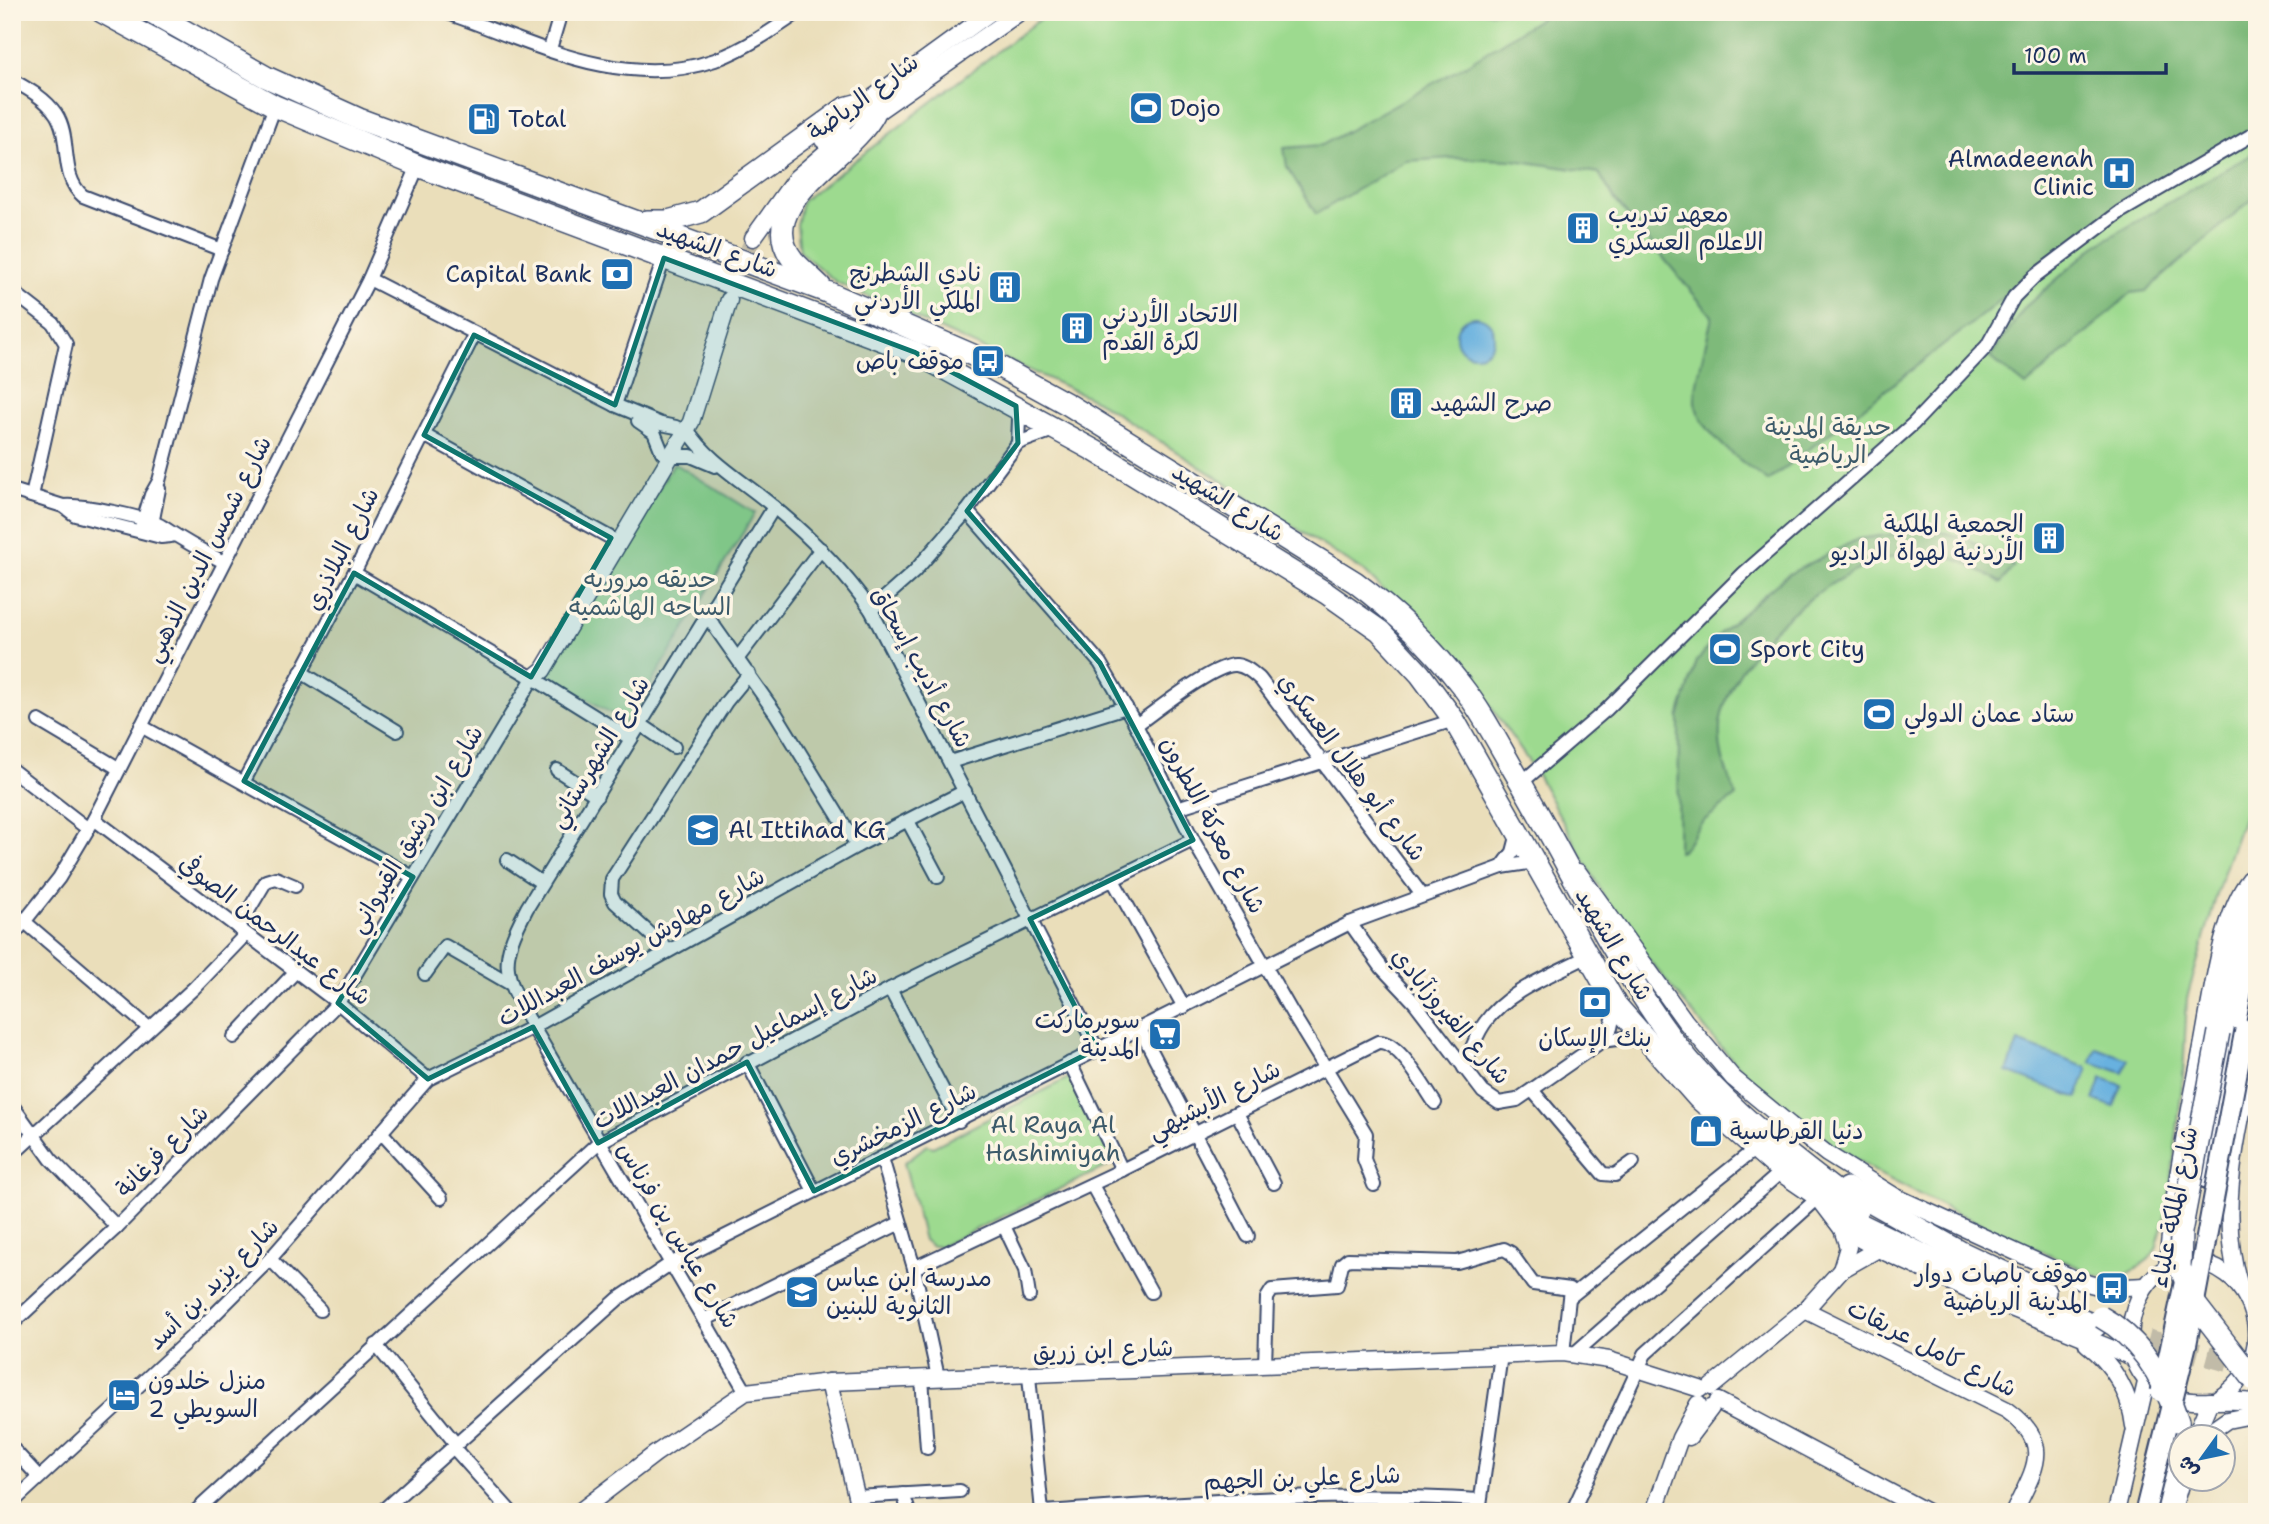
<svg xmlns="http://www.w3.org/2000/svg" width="2269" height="1524" font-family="'Shantell Sans','Playpen Sans Arabic',sans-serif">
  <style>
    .green { fill: #9dda8f; stroke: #5c8476; stroke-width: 2 }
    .forest { fill: #7eba7a; stroke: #4c746c; stroke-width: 2 }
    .water { fill: #67b1df; stroke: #41709e; stroke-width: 2 }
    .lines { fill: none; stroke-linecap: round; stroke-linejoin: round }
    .secondary-tunnel { stroke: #c1bba8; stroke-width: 16; stroke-dasharray: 16 8; stroke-linecap: butt }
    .highway-tunnel { stroke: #c1bba8; stroke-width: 21; stroke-dasharray: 21 10; stroke-linecap: butt }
    .street-casing { stroke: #3a496c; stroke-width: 16 }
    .secondary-casing { stroke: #3a496c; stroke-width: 19 }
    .primary-casing { stroke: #3a496c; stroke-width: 23 }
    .highway-casing { stroke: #3a496c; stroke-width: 24 }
    .street { stroke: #fff; stroke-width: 12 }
    .secondary { stroke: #fff; stroke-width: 16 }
    .primary { stroke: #fff; stroke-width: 19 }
    .highway { stroke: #fff; stroke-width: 21 }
    .primary-bridge-casing { stroke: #3a496c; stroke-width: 23; stroke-linecap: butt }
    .highway-bridge-casing { stroke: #3a496c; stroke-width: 24; stroke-linecap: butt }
    .primary-bridge { stroke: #fff; stroke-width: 19 }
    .highway-bridge { stroke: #fff; stroke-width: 21 }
    .marked { fill: #0f766e; fill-opacity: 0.2; stroke: #0f766e; stroke-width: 5; stroke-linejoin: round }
    .labels { text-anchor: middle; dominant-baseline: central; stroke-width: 7; stroke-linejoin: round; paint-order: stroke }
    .street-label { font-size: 24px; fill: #1b2f5e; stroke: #fcf5e5 }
    .poi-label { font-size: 24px; fill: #1b2f5e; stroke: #fcf5e5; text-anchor: start }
    .park-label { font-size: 24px; fill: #3c5a6a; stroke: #fcf5e5 }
  </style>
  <rect width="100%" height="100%" fill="#fcf5e5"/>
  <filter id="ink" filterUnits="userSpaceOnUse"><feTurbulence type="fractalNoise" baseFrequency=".0143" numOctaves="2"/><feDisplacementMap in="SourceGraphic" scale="14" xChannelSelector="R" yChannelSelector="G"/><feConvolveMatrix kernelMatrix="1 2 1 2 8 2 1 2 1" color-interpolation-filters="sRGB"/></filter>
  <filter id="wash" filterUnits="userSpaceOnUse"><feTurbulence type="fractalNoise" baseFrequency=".00686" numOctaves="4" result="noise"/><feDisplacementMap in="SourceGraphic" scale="28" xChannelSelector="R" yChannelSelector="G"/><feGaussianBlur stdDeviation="1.57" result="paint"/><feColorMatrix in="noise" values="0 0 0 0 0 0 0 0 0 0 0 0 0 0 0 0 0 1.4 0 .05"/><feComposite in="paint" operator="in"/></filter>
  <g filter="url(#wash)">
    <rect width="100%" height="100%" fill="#eadeba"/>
    <g class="green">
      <polygon points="1049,12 2257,12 2257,788 2249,801 2221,880 2187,998 2183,1077 2169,1202 2156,1249 2149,1259 2130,1273 2119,1277 2098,1276 1952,1211 1881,1175 1825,1140 1770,1099 1716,1042 1618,922 1534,769 1470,677 1366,573 1097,401 836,282 800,252 797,225 802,201"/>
      <polygon points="674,463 755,513 627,723 545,673"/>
      <polygon points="1076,1074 1120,1160 941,1246 931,1246 924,1240 904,1163 927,1145 933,1147"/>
    </g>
    <g class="forest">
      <path d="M1550,12H2257V127L2129,196L1971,324L1768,481C1744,464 1700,433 1695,402C1693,388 1709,334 1712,316L1614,199L1599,173L1513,160L1454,158L1406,161L1316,214L1287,167L1284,148L1322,145L1466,65Z"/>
      <polygon points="2257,151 2257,195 2146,291 2131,293 2026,386 1990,357 2025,307 2095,246"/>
      <path d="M1923,530C1962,532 1981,545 2014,566L2001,583C1972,564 1942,550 1907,554C1835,564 1734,647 1721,719C1716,747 1726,771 1736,796L1701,823L1682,851L1678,852L1679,717L1697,661L1719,634L1787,575L1858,539Z"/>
    </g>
    <g class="water">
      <circle cx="1475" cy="336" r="19"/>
      <polygon points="2018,1042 2088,1068 2077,1098 2007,1072"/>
      <polygon points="2096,1048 2128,1059 2123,1073 2091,1062"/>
      <polygon points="2102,1078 2122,1085 2114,1107 2094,1100"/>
    </g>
  </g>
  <g filter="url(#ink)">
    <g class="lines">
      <polyline class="secondary-tunnel" points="730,294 753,238"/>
      <polyline class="highway-tunnel" points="2118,1332 2253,1368"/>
      <g class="street-casing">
        <g id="street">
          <path d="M445,12C531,42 623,92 715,60C745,49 773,30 799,12"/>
          <polyline points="550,49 561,12"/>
          <path d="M12,80C28,89 45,98 56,114C72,139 59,176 83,196L222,250"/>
          <polyline points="369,279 615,405 661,424 676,427"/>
          <polyline points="12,291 53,323 66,344 32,496"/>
          <polyline points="615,405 664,258"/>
          <polyline points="1016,407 1019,419 1018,443"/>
          <polyline points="638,421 654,432 662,452"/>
          <path d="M687,429C709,463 745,482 775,508C811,538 844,571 871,610L1097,1049"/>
          <polyline points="424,435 611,538"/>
          <polyline points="670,456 691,456 715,466"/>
          <polyline points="12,490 63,506 75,515 161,537 171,536"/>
          <path d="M63,506C81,504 147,517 163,527C182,540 202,551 224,562"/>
          <polyline points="967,511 1100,663 1136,725 1193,840 1292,1013 1366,1134 1364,1159 1374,1185"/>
          <polyline points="151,529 159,489"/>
          <polyline points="140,531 151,495 159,481 211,279 275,106"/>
          <polyline points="354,573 533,678 631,739"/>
          <polyline points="871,610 914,572 967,511 1018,443 1056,429"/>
          <polyline points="707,616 776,714 857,846"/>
          <polyline points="738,658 821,549"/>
          <polyline points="301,672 397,731"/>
          <polyline points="39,721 118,768"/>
          <polyline points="640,724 674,747"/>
          <path d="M1136,725C1156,711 1215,663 1236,665C1246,666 1253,673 1260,679L1422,895"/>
          <polyline points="141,726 413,877"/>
          <polyline points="950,762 1126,707"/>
          <polyline points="12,770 88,829"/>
          <polyline points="557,770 597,796"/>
          <polyline points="244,781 354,573 474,335"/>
          <polyline points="1521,783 1606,710 1744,573 1913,424 1987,346 2014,297 2035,276 2120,212 2257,132"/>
          <polyline points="1177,808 1454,720"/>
          <polyline points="94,819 338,1003 428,1079"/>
          <polyline points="908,821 938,877"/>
          <polyline points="507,860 542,883"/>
          <polyline points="1502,867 1513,852 1518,833"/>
          <polyline points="1113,880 1184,1007"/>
          <polyline points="12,911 149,1028"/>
          <polyline points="1350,923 1382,968 1415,1003 1483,1092 1499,1103 1517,1100 1602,1041 1611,1028 1616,1005"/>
          <polyline points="238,928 266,881 276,878 295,886"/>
          <polyline points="12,937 59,878 94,819 369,279 418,166"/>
          <polyline points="668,950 615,902 611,894 612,879 726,702 749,674"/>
          <polyline points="425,974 445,946 509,983"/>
          <polyline points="890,989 959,1121"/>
          <polyline points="1140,1029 1248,1236"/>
          <polyline points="234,1037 296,971"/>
          <polyline points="1602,1041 1624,1038 1646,1041"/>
          <polyline points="747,1062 814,1191"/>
          <polyline points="1070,1063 1122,1170"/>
          <path d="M1464,1068C1470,1053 1475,1037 1484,1024C1506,991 1554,974 1588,956"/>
          <polyline points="1532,1090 1603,1174 1615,1175 1633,1162"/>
          <polyline points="12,1105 51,1159 117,1227"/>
          <polyline points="1237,1113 1274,1183"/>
          <polyline points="381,1132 441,1198"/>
          <polyline points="12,1155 194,988 246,934"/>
          <polyline points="882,1158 914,1268 938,1377"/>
          <polyline points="1092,1185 1151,1292"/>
          <polyline points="1004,1226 1025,1270 1029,1296"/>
          <polyline points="270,1259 320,1310"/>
          <path d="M914,1268L1122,1170L1378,1042C1399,1040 1423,1086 1435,1103"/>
          <polyline points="1570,1297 1755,1149"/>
          <polyline points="704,1320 900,1223"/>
          <polyline points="12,1324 117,1227 338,1003 533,678"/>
          <polyline points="376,1345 456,1444"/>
          <polyline points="1575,1353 1782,1171"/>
          <polyline points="1265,1366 1267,1298 1272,1290 1337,1285 1342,1264 1348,1259 1457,1262 1504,1249 1511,1253 1533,1284 1570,1289 1563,1353"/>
          <polyline points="1029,1376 1042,1512"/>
          <polyline points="922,1378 927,1448"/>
          <path d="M746,1392L533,1027C504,973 497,965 527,908L774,507"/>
          <polyline points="453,1447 511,1512"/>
          <polyline points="12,1448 38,1476"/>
          <polyline points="903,1494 909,1512"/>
          <polyline points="856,1497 960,1491"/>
          <polyline points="12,1503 199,1330 270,1259 428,1079 533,1027 857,846 965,791"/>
          <polyline points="195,1512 598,1143 890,989 1193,840"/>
          <polyline points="381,1512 618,1299 670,1264 1350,923 1502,867 1535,862"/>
          <path d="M1042,1512C1187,1503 1334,1490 1479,1500"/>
          <polyline points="1479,1512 1501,1355"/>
          <polyline points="1572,1512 1645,1354 1818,1198"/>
        </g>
      </g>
      <g class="secondary-casing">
        <g id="secondary">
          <polyline points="867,119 1020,12"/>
          <polyline points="823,140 867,102 991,12"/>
          <polyline points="753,238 796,178 846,135"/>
          <polyline points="533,678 543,670 691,422 729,300"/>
          <polyline points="1578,872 1685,1021 1733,1078 1790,1125 1827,1154 1896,1197 2079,1281 2106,1288 2145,1286"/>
          <polyline points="1820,1200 1842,1229 1878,1249 1979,1295 2135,1358"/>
          <path d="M2167,1269C2172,1194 2188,1120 2202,1047C2211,1001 2221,914 2250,879"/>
          <polyline points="1841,1270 1848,1247 1842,1229"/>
          <path d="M2240,1286C2214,1207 2242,1119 2257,1040"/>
          <path d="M1805,1310L2007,1410C2054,1444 2035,1468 2014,1512"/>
          <path d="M2087,1344C2113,1364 2130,1393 2134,1426"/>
          <polyline points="829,1382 860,1512"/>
          <polyline points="1711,1387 1805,1310 1841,1270 1878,1249"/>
          <path d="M2217,1400C2241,1384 2258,1361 2256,1330C2255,1310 2244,1287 2227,1275C2147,1218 2090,1360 2167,1395C2195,1408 2227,1396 2257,1403"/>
          <polyline points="1718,1401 1927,1512"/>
          <polyline points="2195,1436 2210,1401"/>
          <polyline points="2204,1436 2227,1420 2257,1414"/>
          <polyline points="1689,1437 1711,1408"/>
          <polyline points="579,1512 655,1454 746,1392 829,1382 1563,1353 1609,1360 1700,1389"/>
          <polyline points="1654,1512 1680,1438 1698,1404"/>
          <polyline points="2116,1512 2147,1378"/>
          <polyline points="2172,1512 2182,1478"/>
        </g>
      </g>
      <g class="primary-casing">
        <polyline id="primary" points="2206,1178 2257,910"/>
      </g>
      <g class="highway-casing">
        <g id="highway">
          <polyline points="102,12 275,106 418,166 914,352 1095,451 1326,593 1380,631 1420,674 1454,720 1616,1005 1698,1098 1782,1171 1858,1223 1942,1264 2096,1326"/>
          <path d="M151,12L266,77L359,119L827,292L998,366L1069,405L1355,582C1394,611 1431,646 1461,685C1483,713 1499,745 1517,776C1565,858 1606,945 1661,1024C1713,1099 1786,1154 1858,1208"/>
          <polyline points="647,221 668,221 701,212 845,108 867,102"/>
          <path d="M820,286C811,277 801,269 793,260C750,204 852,157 874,114"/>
          <polyline points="2219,1032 2250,894 2257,879"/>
          <polyline points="1847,1188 1959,1251 2045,1292"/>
          <polyline points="2162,1512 2179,1448 2178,1421"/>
        </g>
      </g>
      <use href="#street" class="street"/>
      <use href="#secondary" class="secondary"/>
      <use href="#primary" class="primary"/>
      <use href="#highway" class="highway"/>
      <g class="primary-bridge-casing">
        <g id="primary-bridge">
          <polyline points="2161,1392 2186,1275"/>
          <polyline points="2145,1512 2187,1342 2245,1030"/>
        </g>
      </g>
      <g class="highway-bridge-casing">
        <g id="highway-bridge">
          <polyline points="2219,1032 2181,1232 2180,1268 2196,1305 2254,1380"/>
          <path d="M2101,1317C2141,1339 2164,1379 2178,1421"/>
        </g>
      </g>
      <use href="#primary-bridge" class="primary-bridge"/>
      <use href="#highway-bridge" class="highway-bridge"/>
    </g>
  </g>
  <path class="marked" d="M664,258L914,352L1016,406L1018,443L967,511L1100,663L1193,840L1030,919L1097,1049L814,1191L747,1062L598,1143L533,1027L428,1079L338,1003L413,877L244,781L354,573L531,677L611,538L424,435L474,335L615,405Z"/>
  <defs>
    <g id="stadium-square" transform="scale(1.75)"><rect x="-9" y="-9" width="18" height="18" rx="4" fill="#1f6fb2" stroke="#fcf5e5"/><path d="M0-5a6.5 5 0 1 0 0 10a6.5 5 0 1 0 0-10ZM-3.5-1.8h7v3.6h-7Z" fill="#fff"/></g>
    <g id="fuel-square" transform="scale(1.75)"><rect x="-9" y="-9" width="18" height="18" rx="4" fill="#1f6fb2" stroke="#fcf5e5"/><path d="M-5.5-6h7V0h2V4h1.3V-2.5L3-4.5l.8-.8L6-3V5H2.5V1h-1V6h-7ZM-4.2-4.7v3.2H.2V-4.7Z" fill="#fff"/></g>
    <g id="hospital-square" transform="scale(1.75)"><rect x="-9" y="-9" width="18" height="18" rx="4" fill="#1f6fb2" stroke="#fcf5e5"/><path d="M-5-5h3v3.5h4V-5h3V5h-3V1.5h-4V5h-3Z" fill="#fff"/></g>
    <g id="building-square" transform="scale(1.75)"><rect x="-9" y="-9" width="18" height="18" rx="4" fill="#1f6fb2" stroke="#fcf5e5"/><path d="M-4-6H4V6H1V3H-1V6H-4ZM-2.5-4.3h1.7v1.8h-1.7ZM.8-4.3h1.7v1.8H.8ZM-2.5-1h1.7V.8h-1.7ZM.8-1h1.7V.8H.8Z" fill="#fff"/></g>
    <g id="bank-square" transform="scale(1.75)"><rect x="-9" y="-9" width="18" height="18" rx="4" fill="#1f6fb2" stroke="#fcf5e5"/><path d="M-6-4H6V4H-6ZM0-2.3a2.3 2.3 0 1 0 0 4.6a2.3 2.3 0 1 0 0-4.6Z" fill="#fff"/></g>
    <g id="bus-square" transform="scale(1.75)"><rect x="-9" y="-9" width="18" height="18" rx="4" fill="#1f6fb2" stroke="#fcf5e5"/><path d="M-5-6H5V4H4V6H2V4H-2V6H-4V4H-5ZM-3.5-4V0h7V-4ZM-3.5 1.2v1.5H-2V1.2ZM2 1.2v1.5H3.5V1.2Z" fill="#fff"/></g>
    <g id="school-square" transform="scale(1.75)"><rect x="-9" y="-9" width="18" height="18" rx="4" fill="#1f6fb2" stroke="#fcf5e5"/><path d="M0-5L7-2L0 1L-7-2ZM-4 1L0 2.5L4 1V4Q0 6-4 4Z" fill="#fff"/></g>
    <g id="supermarket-square" transform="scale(1.75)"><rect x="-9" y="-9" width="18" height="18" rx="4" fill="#1f6fb2" stroke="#fcf5e5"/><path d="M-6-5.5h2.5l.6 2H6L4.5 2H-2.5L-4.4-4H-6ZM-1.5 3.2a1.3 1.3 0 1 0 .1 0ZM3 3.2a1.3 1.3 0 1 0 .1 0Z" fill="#fff"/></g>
    <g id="shop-square" transform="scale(1.75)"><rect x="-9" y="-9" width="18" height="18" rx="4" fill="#1f6fb2" stroke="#fcf5e5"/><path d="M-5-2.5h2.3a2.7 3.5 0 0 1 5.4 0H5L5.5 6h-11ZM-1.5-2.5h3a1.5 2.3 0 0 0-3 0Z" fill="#fff"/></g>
    <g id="hotel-square" transform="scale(1.75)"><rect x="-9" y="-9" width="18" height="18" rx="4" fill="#1f6fb2" stroke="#fcf5e5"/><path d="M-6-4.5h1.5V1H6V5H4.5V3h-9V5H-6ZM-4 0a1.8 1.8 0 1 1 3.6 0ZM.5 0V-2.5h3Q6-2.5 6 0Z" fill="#fff"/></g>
  </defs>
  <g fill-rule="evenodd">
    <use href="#stadium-square" x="1146" y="108"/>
    <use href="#fuel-square" x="484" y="119"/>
    <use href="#hospital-square" x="2119" y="173"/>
    <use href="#building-square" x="1583" y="228"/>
    <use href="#bank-square" x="617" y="274"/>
    <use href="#building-square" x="1005" y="287"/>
    <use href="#building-square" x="1077" y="328"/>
    <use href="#bus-square" x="988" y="361"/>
    <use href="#building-square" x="1406" y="403"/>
    <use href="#building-square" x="2049" y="538"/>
    <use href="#stadium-square" x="1725" y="649"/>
    <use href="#stadium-square" x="1879" y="714"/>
    <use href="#school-square" x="703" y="830"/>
    <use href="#bank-square" x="1595" y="1002"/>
    <use href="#supermarket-square" x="1165" y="1034"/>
    <use href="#shop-square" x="1706" y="1131"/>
    <use href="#bus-square" x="2112" y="1288"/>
    <use href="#school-square" x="802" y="1292"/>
    <use href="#hotel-square" x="124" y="1395"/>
  </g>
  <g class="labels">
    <g class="street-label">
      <text transform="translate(863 97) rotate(-36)">شارع الرياضة</text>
      <text transform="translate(717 249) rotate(20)">شارع الشهيد</text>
      <text transform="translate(1228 502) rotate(32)">شارع الشهيد</text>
      <text transform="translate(208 549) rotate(-63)">شارع شمس الدين الذهبي</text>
      <text transform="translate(342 549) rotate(-63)">شارع البلاذري</text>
      <text transform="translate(922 667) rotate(61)">شارع أديب إسحاق</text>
      <text transform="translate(599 752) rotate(-59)">شارع الشهرستاني</text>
      <text transform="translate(1352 767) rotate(53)">شارع أبو هلال العسكري</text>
      <text transform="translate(1213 825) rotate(62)">شارع معركة اللطرون</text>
      <text transform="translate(416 829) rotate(-59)">شارع ابن رشيق القيرواني</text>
      <text transform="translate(275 930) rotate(37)">شارع عبدالرحمن الصوفي</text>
      <text transform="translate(1614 944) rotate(59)">شارع الشهيد</text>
      <text transform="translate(631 947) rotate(-29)">شارع مهاوش يوسف العبداللات</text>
      <text transform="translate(1451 1016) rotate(50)">شارع الفيروزآبادي</text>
      <text transform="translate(735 1048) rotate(-28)">شارع إسماعيل حمدان العبداللات</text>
      <text transform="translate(1214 1100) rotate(-27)">شارع الأبشيهي</text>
      <text transform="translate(903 1124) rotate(-26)">شارع الزمخشري</text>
      <text transform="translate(162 1151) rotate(-45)">شارع فرغانة</text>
      <text transform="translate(2174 1207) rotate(-79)">شارع الملكة علياء</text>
      <text transform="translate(678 1235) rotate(59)">شارع عباس بن فرناس</text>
      <text transform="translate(213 1284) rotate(-45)">شارع يزيد بن أسد</text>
      <text transform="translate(1932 1348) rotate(27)">شارع كامل عريقات</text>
      <text transform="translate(1103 1350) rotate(-2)">شارع ابن زريق</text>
      <text transform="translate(1302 1478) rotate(-2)">شارع علي بن الجهم</text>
    </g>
    <g class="poi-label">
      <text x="1170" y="108">Dojo</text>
      <text x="508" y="119">Total</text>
      <text x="2094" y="159" text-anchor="end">Almadeenah<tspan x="2094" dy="28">Clinic</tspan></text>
      <text x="1608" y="214">معهد تدريب<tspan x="1608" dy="28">الاعلام العسكري</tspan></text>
      <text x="981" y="273" text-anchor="end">نادي الشطرنج<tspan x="981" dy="28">الملكي الأردني</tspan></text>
      <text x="592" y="274" text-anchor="end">Capital Bank</text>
      <text x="1102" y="314">الاتحاد الأردني<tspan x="1102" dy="28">لكرة القدم</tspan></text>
      <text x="964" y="361" text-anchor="end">موقف باص</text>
      <text x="1430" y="403">صرح الشهيد</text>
      <text x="2024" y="524" text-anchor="end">الجمعية الملكية<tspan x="2024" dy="28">الأردنية لهواة الراديو</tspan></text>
      <text x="1750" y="649">Sport City</text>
      <text x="1904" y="714">ستاد عمان الدولي</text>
      <text x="728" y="830">Al Ittihad KG</text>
      <text x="1140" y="1020" text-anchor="end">سوبرماركت<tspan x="1140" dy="28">المدينة</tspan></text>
      <text x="1595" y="1038" text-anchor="middle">بنك الإسكان</text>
      <text x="1730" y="1131">دنيا القرطاسية</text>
      <text x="2088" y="1274" text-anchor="end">موقف باصات دوار<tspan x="2088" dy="28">المدينة الرياضية</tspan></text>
      <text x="826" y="1278">مدرسة ابن عباس<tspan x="826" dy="28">الثانوية للبنين</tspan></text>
      <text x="148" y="1381">منزل خلدون<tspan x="148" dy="28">السويطي 2</tspan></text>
    </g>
    <g class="park-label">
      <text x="1828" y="427">حديقة المدينة<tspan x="1828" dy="28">الرياضية</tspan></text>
      <text x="650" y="579">حديقه مروريه<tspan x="650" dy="28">الساحه الهاشميه</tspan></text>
      <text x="1053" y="1125">Al Raya Al<tspan x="1053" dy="28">Hashimiyah</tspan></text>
    </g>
  </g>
  <rect width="2269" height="1524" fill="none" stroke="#fcf5e5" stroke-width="42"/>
  <g transform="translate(2202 1458) rotate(237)"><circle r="33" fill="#fcf5e5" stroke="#a2a6af" stroke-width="2"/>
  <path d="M0-5L12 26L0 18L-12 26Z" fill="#1f6fb2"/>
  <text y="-10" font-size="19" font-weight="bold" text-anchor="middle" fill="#1b2f5e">ش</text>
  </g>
  <path d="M2014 63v10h152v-10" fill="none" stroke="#1b2f5e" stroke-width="3.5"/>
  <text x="2024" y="63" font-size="21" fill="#1b2f5e" stroke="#fcf5e5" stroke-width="5" paint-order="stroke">100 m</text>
</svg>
